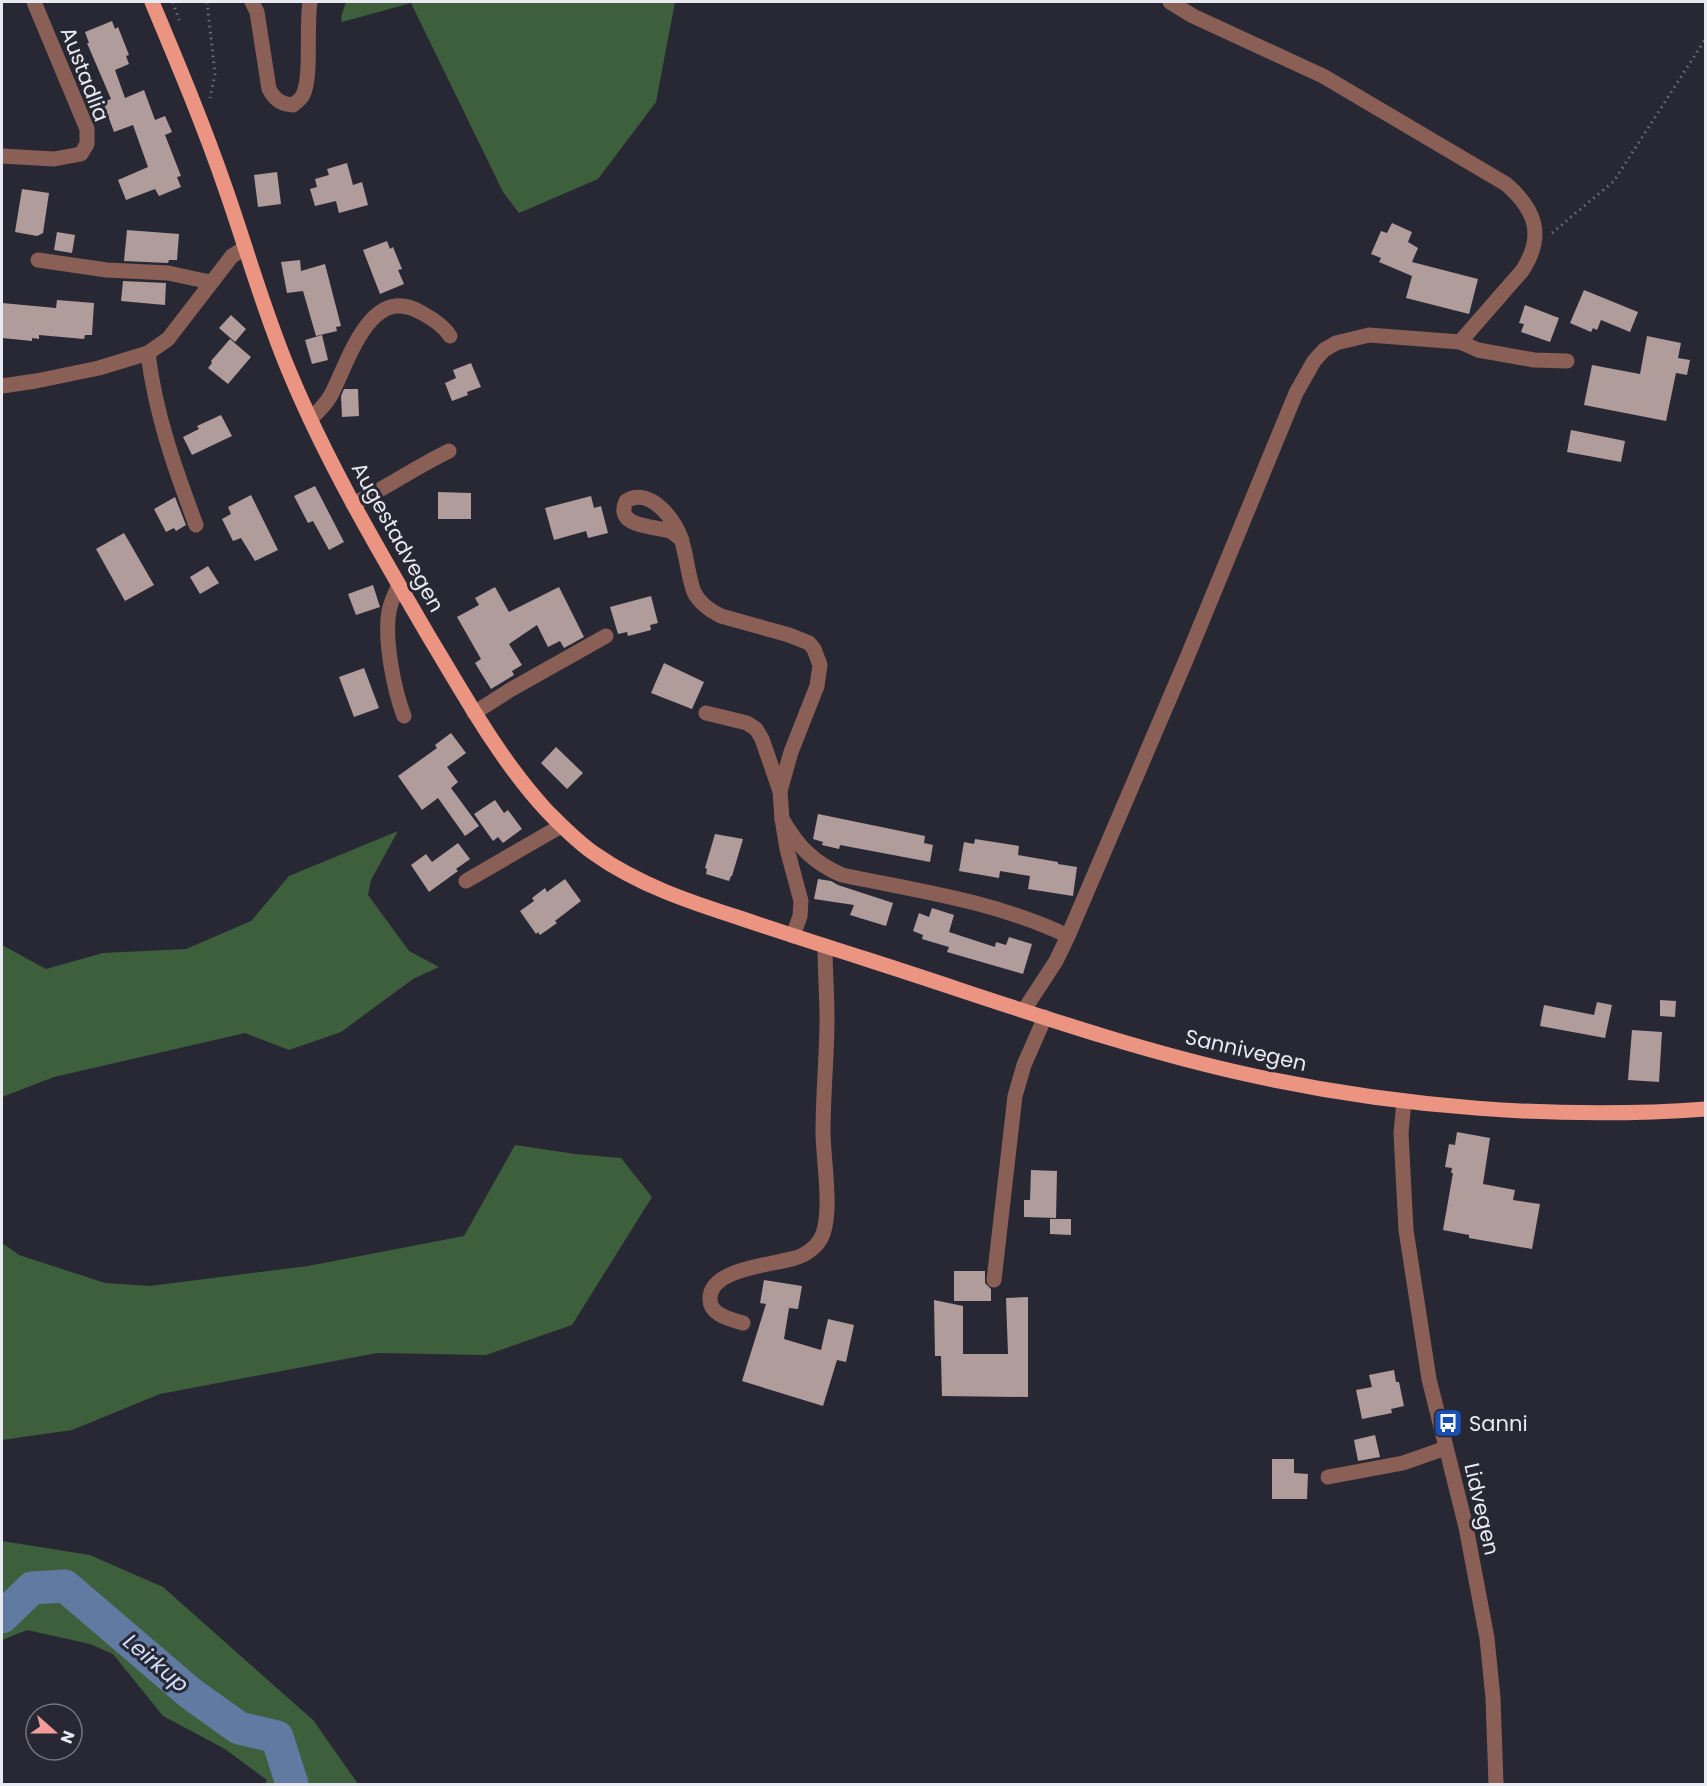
<svg xmlns="http://www.w3.org/2000/svg" width="1707" height="1786" font-family="Poppins,sans-serif">
  <style>
    .forest { fill: #3d5f3c }
    .lines { fill: none; stroke-linecap: round; stroke-linejoin: round }
    .river { stroke: #607aa2; stroke-width: 33 }
    .building { fill: #b09c9b }
    .path { stroke: #70707a; stroke-width: 3; stroke-dasharray: 1.5 4.5; stroke-linecap: butt }
    .minor { stroke: #8a6056; stroke-width: 15 }
    .major { stroke: #eb9481; stroke-width: 15 }
    .labels { text-anchor: middle; dominant-baseline: central; stroke-width: 6; stroke-linejoin: round; paint-order: stroke }
    .street-label { font-size: 21px; fill: #e9e9f1; stroke: #282834 }
    .poi-label { font-size: 21px; fill: #e9e9f1; stroke: #282834; text-anchor: start }
    .water-label { font-size: 22px; font-style: italic; fill: #cedff9; stroke: #282834 }
  </style>
  <rect width="100%" height="100%" fill="#282834"/>
  <g class="forest">
    <polygon points="346,2 675,2 656,102 598,179 519,213 503,192 411,3 342,22 341,17"/>
    <polygon points="398,831 371,880 368,895 409,951 439,967 413,979 341,1032 289,1050 245,1033 54,1077 2,1097 2,945 46,969 103,953 186,949 251,921 289,876"/>
    <polygon points="515,1145 575,1154 621,1158 652,1197 572,1325 486,1355 377,1353 160,1394 72,1430 2,1440 2,1243 19,1255 105,1283 150,1286 308,1266 464,1236"/>
    <polygon points="2,1541 90,1555 163,1587 313,1720 358,1784 265,1784 267,1780 225,1749 163,1716 113,1654 90,1644 27,1630 2,1640"/>
  </g>
  <g class="lines">
    <polyline class="river" points="2,1617 32,1588 65,1586 190,1693 239,1728 277,1737 292,1784"/>
  </g>
  <g class="building">
    <polygon points="112,21 115,29 118,27 129,55 126,56 129,64 115,70 125,98 144,90 155,120 165,116 172,132 165,135 181,176 177,177 181,187 159,196 155,189 126,200 118,180 148,167 133,125 114,132 103,102 111,99 87,43 89,43 85,32"/>
    <polygon points="347,163 353,185 362,182 368,205 339,213 336,201 315,206 310,189 317,187 315,179 329,175 327,169"/>
    <polygon points="277,172 281,204 258,207 254,175"/>
    <polygon points="22,189 49,193 43,233 37,236 15,232"/>
    <polygon points="1392,223 1412,232 1408,242 1418,248 1412,262 1478,279 1469,314 1406,298 1412,276 1379,262 1381,258 1371,254 1381,231 1387,233"/>
    <polygon points="127,230 179,234 177,260 169,260 168,263 124,261"/>
    <polygon points="57,232 75,235 72,253 54,250"/>
    <polygon points="387,241 390,249 393,247 402,269 398,270 404,284 380,294 363,250"/>
    <polygon points="300,260 301,271 325,264 341,326 336,327 337,331 316,336 303,291 287,293 281,262"/>
    <polygon points="123,281 166,283 165,305 121,301"/>
    <polygon points="1584,290 1638,312 1630,332 1601,320 1597,330 1593,328 1591,332 1570,323"/>
    <polygon points="57,300 94,303 92,335 85,335 84,339 39,335 39,339 32,338 32,341 2,338 2,303 56,308"/>
    <polygon points="1525,305 1559,318 1550,342 1521,332 1524,324 1519,323"/>
    <polygon points="231,315 246,329 235,342 219,328"/>
    <polygon points="322,335 328,360 312,364 305,340"/>
    <polygon points="1647,336 1681,343 1678,358 1690,360 1687,375 1676,373 1666,421 1584,405 1592,365 1640,374"/>
    <polygon points="230,339 251,357 228,384 208,368 212,363 211,361"/>
    <polygon points="471,363 481,387 467,392 468,395 452,401 445,383 456,378 453,370"/>
    <polygon points="344,389 358,389 359,416 342,417 341,396"/>
    <polygon points="221,415 232,436 192,455 183,437 199,429 197,426"/>
    <polygon points="1571,430 1625,441 1621,462 1567,452"/>
    <polygon points="315,486 344,542 329,550 313,521 308,523 294,496"/>
    <polygon points="438,492 471,493 471,519 438,519"/>
    <polygon points="251,495 278,550 255,561 241,538 233,541 222,519 231,514 228,507"/>
    <polygon points="591,496 594,508 601,506 608,533 588,538 586,531 554,540 545,508"/>
    <polygon points="175,497 186,525 176,531 174,528 166,532 154,509"/>
    <polygon points="124,533 154,585 125,601 96,549"/>
    <polygon points="208,566 219,583 200,594 190,577"/>
    <polygon points="373,585 380,607 356,615 348,594"/>
    <polygon points="495,587 509,612 559,587 584,637 564,648 560,641 548,647 537,625 509,644 522,665 512,671 514,675 491,689 475,663 481,659 457,617 479,605 475,598"/>
    <polygon points="651,596 658,623 650,625 651,630 628,636 627,632 618,634 610,607"/>
    <polygon points="664,663 704,682 692,709 651,693"/>
    <polygon points="364,668 379,708 354,717 339,677"/>
    <polygon points="451,733 466,753 447,767 458,782 451,788 479,826 465,836 438,798 422,810 398,776 437,748 435,745"/>
    <polygon points="556,747 583,773 567,789 541,763"/>
    <polygon points="495,800 504,813 508,810 522,829 503,843 498,837 493,841 474,814"/>
    <polygon points="818,814 925,836 924,843 933,845 930,862 840,845 839,849 822,845 823,842 813,839"/>
    <polygon points="715,834 743,839 732,876 731,876 729,881 706,874 707,869 705,868"/>
    <polygon points="975,839 1019,846 1018,855 1058,862 1058,864 1077,867 1073,896 1028,889 1030,876 1000,871 999,878 959,871 964,842 974,844"/>
    <polygon points="458,843 470,859 456,869 458,871 429,892 411,865 426,854 432,862"/>
    <polygon points="565,879 581,901 555,921 557,923 540,935 538,932 536,934 520,911 534,901 532,898 545,888 547,892"/>
    <polygon points="818,879 831,881 838,885 893,903 886,926 850,915 854,905 814,899"/>
    <polygon points="932,908 954,915 949,932 995,947 996,942 1006,945 1009,937 1032,944 1023,974 947,952 949,947 922,939 923,935 913,931 919,913 929,917"/>
    <polygon points="1660,1000 1676,1001 1675,1017 1660,1016"/>
    <polygon points="1597,1002 1612,1005 1605,1038 1540,1026 1544,1005 1594,1015"/>
    <polygon points="1632,1030 1662,1032 1659,1082 1628,1080"/>
    <polygon points="1457,1132 1490,1138 1483,1184 1515,1190 1513,1200 1540,1204 1532,1249 1469,1238 1469,1235 1443,1230 1453,1173 1451,1173 1452,1168 1445,1167 1449,1144 1455,1145"/>
    <polygon points="1031,1170 1057,1171 1056,1218 1024,1217 1024,1200 1030,1200"/>
    <polygon points="1050,1219 1071,1219 1071,1235 1050,1234"/>
    <polygon points="954,1271 985,1271 985,1283 991,1289 991,1301 954,1301"/>
    <polygon points="764,1280 802,1286 798,1309 789,1308 784,1339 821,1350 828,1319 854,1325 846,1362 837,1360 823,1406 742,1381 766,1304 760,1303"/>
    <polygon points="1028,1297 1028,1397 942,1396 941,1356 935,1356 934,1300 963,1306 963,1354 1008,1354 1006,1298"/>
    <polygon points="1394,1370 1396,1382 1399,1382 1404,1406 1391,1409 1392,1413 1362,1419 1356,1390 1372,1387 1369,1375"/>
    <polygon points="1375,1435 1380,1457 1358,1461 1354,1440"/>
    <polygon points="1272,1459 1294,1459 1294,1473 1308,1474 1307,1499 1272,1499"/>
  </g>
  <g class="lines">
    <g class="path">
      <polyline points="173,2 179,20"/>
      <polyline points="207,2 215,74 210,98"/>
      <polyline points="1552,233 1614,181 1706,38"/>
    </g>
    <g class="minor">
      <path d="M252,2L257,12L269,89C275,100 281,104 293,105C297,102 301,99 303,95C312,76 306,27 310,2"/>
      <path d="M1170,2L1193,16L1323,76L1506,184C1536,210 1545,236 1522,271L1460,342"/>
      <polyline points="2,156 54,159 81,154 87,144 87,129 34,2"/>
      <polyline points="38,260 107,270 168,273 210,282"/>
      <path d="M148,353C155,413 175,469 196,525"/>
      <polyline points="2,386 36,381 99,368 148,353 168,339 232,256 245,248"/>
      <path d="M310,419C318,412 326,404 331,395C349,361 370,282 422,313C433,319 444,326 450,336"/>
      <path d="M353,504C386,488 416,467 449,451"/>
      <path d="M682,540C678,537 674,533 670,531C655,526 614,528 626,501C650,486 677,521 682,542C687,558 688,576 694,592C699,603 711,611 721,616L789,635L809,643L814,649L820,665L817,686L791,752L780,791"/>
      <path d="M399,585C395,593 391,602 389,611C384,640 394,690 404,716"/>
      <polyline points="474,713 510,690 606,636"/>
      <polyline points="706,713 747,723 756,729 762,739 780,791 782,819 787,849 801,901 800,916 793,936"/>
      <path d="M782,819C798,846 812,862 842,875C918,891 998,902 1068,936"/>
      <polyline points="466,881 561,826"/>
      <polyline points="1024,1010 1056,961 1068,936 1186,660 1296,393 1314,361 1324,350 1336,343 1369,335 1460,342 1478,350 1534,360 1567,361"/>
      <polyline points="1404,1101 1401,1133 1406,1230 1429,1379 1466,1527 1487,1638 1493,1698 1496,1784"/>
      <polyline points="994,1280 1015,1096 1024,1065 1045,1017"/>
      <path d="M743,1323C730,1319 709,1315 710,1298C711,1268 773,1265 795,1258C804,1256 815,1248 820,1240C834,1217 823,1160 823,1132C823,1094 827,1056 827,1018C827,994 825,970 825,946"/>
      <polyline points="1328,1477 1403,1463 1446,1448"/>
    </g>
    <path class="major" d="M152,2C178,64 204,126 226,190C247,250 264,312 289,371C327,463 378,549 428,635C465,696 499,759 547,811C562,826 577,842 595,854C639,885 690,902 740,918C784,933 828,947 872,961C997,1001 1122,1047 1250,1075C1396,1107 1557,1120 1706,1109"/>
  </g>
  <defs>
    <g id="bus-square" transform="scale(1.5)"><rect x="-9" y="-9" width="18" height="18" rx="4" fill="#1a4fb4" stroke="#282834"/><path d="M-5-6H5V4H4V6H2V4H-2V6H-4V4H-5ZM-3.5-4V0h7V-4ZM-3.5 1.2v1.5H-2V1.2ZM2 1.2v1.5H3.5V1.2Z" fill="#fff"/></g>
  </defs>
  <g fill-rule="evenodd">
    <use href="#bus-square" x="1448" y="1423"/>
  </g>
  <g class="labels">
    <g class="street-label">
      <text transform="translate(85 74) rotate(69)">Austadlia</text>
      <text transform="translate(398 537) rotate(61)">Augestadvegen</text>
      <text transform="translate(1246 1050) rotate(13)">Sannivegen</text>
      <text transform="translate(1482 1509) rotate(77)">Lidvegen</text>
    </g>
    <g class="poi-label">
      <text x="1469" y="1423">Sanni</text>
    </g>
    <g class="water-label">
      <text transform="translate(156 1663) rotate(40)">Leirkup</text>
    </g>
  </g>
  <rect width="1707" height="1786" fill="none" stroke="#e9e9f1" stroke-width="6"/>
  <g transform="translate(54 1732) rotate(111)"><circle r="28" fill="#282834" stroke="#757580" stroke-width="1.5"/>
  <path d="M0-4.5L10 22L0 15L-10 22Z" fill="#f59b99"/>
  <text y="-9" font-size="16" font-weight="bold" text-anchor="middle" fill="#e9e9f1">N</text>
  </g>
</svg>
